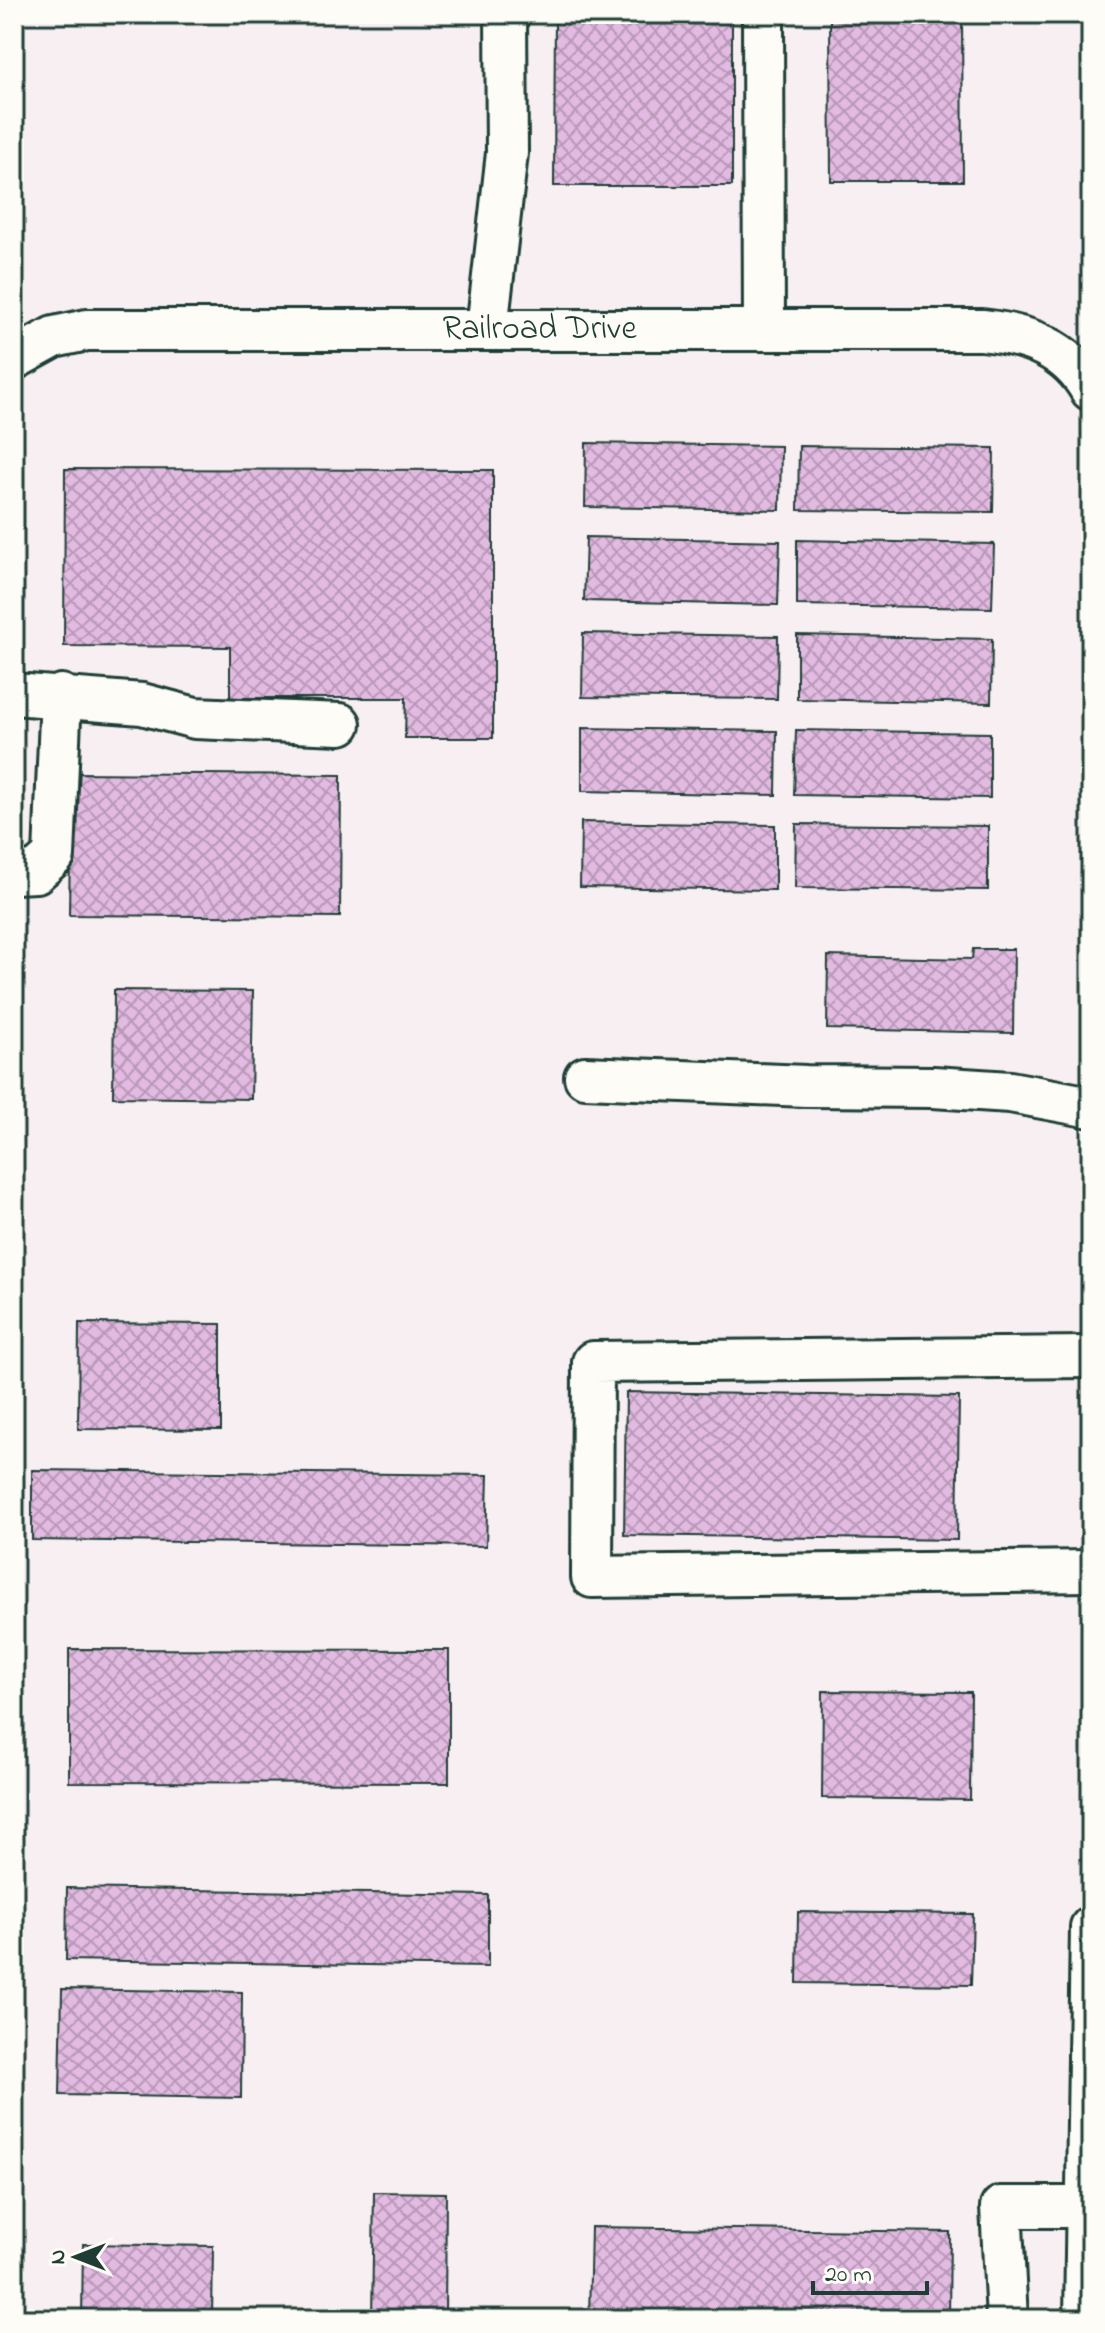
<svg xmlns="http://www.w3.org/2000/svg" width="1105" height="2333" font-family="'Indie Flower',sans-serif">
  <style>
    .building { fill: url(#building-cross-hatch); stroke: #1f3d34; stroke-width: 2 }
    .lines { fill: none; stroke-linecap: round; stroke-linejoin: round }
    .minor-casing { stroke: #1f3d34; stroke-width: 46 }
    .minor { stroke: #fdfcf7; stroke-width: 40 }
    .labels { text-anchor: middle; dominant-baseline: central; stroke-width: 7; stroke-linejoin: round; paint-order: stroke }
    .street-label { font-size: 34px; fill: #1f3d34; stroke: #fdfcf7 }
  </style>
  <defs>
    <pattern id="building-cross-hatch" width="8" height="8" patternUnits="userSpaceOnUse" patternTransform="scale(2)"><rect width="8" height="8" fill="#e3bae1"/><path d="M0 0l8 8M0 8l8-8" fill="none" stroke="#b798b7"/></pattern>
  </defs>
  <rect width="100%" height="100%" fill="#f8eff3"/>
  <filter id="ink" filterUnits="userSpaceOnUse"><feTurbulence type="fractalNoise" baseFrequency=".0125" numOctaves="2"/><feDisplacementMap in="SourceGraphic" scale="16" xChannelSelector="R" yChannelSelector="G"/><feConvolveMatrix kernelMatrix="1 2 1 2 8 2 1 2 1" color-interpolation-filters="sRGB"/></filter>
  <g filter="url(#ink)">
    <g class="building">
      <polygon points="555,14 732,14 732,186 554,186"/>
      <polygon points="830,14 962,14 963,181 831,181"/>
      <polygon points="586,443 781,446 780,510 585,507"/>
      <polygon points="799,446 994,448 993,512 798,510"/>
      <polygon points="65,469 493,470 493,738 405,738 406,698 230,698 230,647 64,646"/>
      <polygon points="586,537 780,541 778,605 584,601"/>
      <polygon points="797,540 994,544 992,608 797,605"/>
      <polygon points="583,633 778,636 777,699 582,697"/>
      <polygon points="797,635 992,639 991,703 797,699"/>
      <polygon points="582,728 777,731 776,795 582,791"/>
      <polygon points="796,730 990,733 990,798 794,795"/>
      <polygon points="71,773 341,775 340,917 69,915"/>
      <polygon points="581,822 775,825 775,890 580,887"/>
      <polygon points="796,824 988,826 988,890 795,888"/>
      <polygon points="973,949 1014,949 1013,1033 827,1029 828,956 972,959"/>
      <polygon points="114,990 253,991 251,1099 113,1097"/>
      <polygon points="79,1323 221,1324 221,1430 78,1429"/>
      <polygon points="626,1392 959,1397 957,1540 624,1535"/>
      <polygon points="32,1470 488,1475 486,1546 32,1540"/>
      <polygon points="69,1649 449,1650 449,1783 69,1782"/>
      <polygon points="823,1691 971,1692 970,1800 822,1798"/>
      <polygon points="67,1888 488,1895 488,1967 66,1960"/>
      <polygon points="798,1912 973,1914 971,1985 797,1983"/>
      <polygon points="62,1989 242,1992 241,2098 60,2095"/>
      <polygon points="374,2192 446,2193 445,2319 372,2319"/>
      <polygon points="591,2227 950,2232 949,2319 589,2319"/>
      <polygon points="83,2244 213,2246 212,2319 82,2319"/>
    </g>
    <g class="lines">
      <g class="minor-casing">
        <g id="minor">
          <polyline points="763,14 764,330"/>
          <polyline points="487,329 507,153 506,14"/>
          <path id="s1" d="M14,359L54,337L87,330H982C1028,335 1067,348 1091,390"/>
          <polyline points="14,694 142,704 195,718 340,724"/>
          <polyline points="14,873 36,872 54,856 61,695"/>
          <polyline points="585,1077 806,1086 933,1087 1010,1092 1091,1107"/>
          <polyline points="1091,1357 593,1362 592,1577 1091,1571"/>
          <polyline points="1007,2319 1001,2207 1087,2207"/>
          <polyline points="1085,2319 1091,1927"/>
        </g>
      </g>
      <use href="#minor" class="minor"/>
    </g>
  </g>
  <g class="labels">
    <g class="street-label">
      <text stroke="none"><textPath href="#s1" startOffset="532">Railroad Drive</textPath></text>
    </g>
  </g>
  <rect width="1105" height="2333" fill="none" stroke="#fdfcf7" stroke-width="48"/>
  <rect x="24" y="24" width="1057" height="2285" fill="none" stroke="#1f3d34" stroke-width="3" filter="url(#ink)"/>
  <g transform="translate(76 2257) rotate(270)" stroke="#fdfcf7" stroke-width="6" paint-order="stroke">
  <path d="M0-6L14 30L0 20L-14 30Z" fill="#1f3d34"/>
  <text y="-12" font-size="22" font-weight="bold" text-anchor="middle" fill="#1f3d34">N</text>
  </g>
  <path d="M813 2281v12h114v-12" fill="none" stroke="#1f3d34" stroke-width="4"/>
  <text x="825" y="2281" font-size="24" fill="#1f3d34" stroke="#fdfcf7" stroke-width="6" paint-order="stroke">20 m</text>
</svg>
